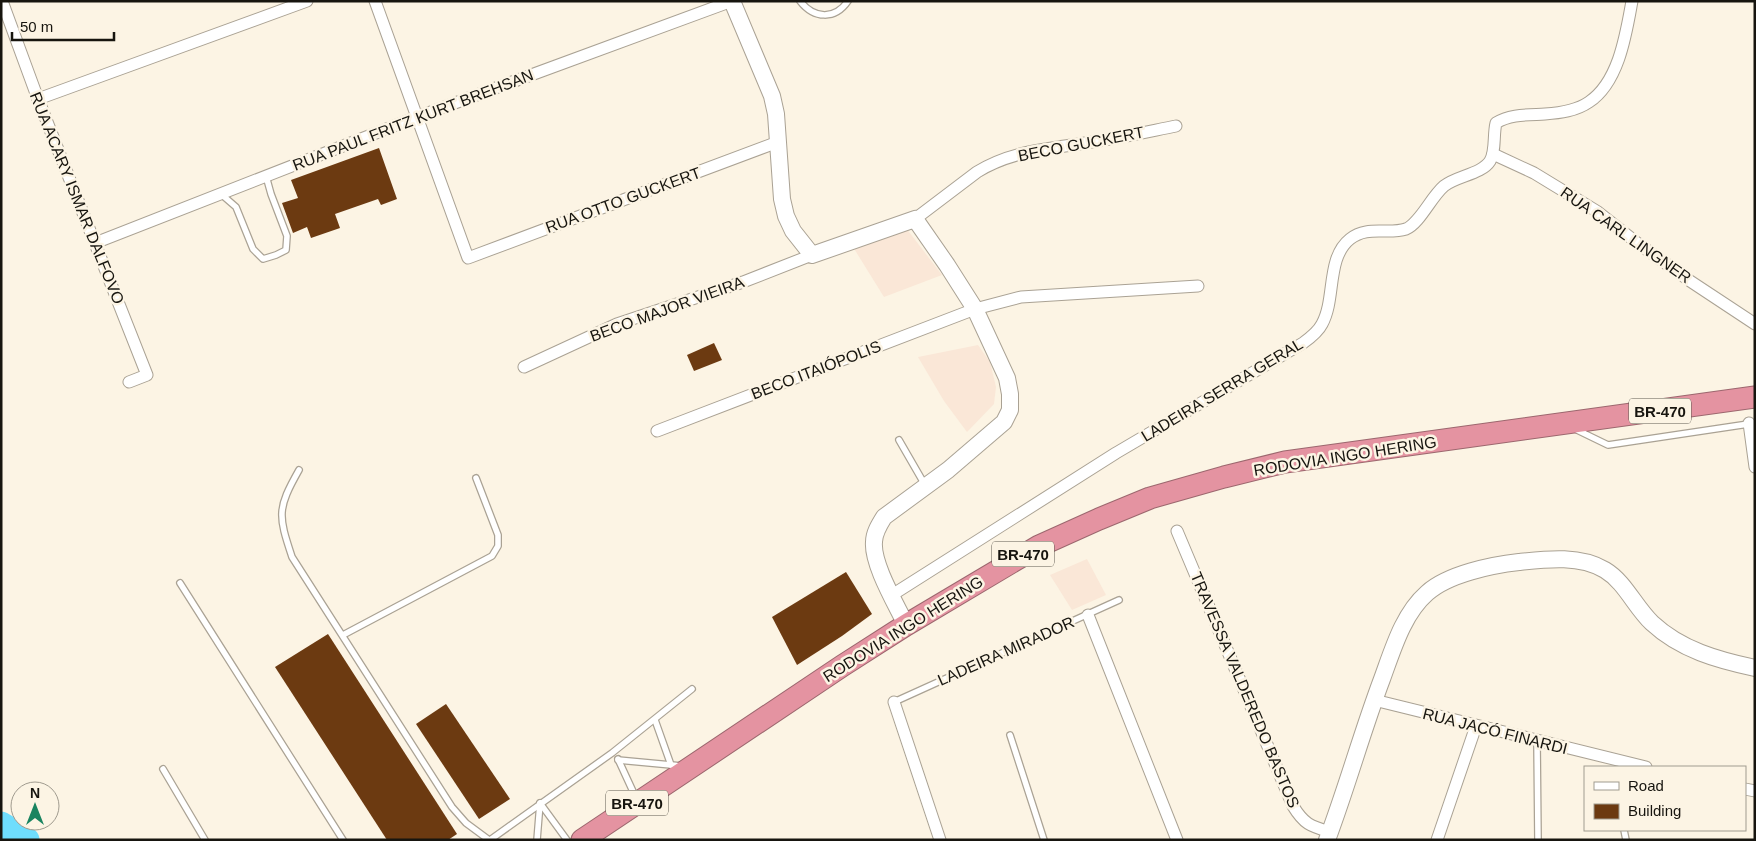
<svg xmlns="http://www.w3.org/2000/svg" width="1756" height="841" font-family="Helvetica,sans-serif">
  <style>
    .industrial { fill: #fae7d7 }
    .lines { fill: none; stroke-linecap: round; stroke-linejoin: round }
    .river { stroke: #6fddfd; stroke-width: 25 }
    .building { fill: #6c3a11 }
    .lane-casing { stroke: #aaa294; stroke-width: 8 }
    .street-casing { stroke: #aaa294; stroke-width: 13 }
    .secondary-casing { stroke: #aaa294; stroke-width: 18 }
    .highway-casing { stroke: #9c676e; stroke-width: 23 }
    .lane { stroke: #fff; stroke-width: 5.5 }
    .street { stroke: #fff; stroke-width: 11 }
    .secondary { stroke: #fff; stroke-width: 16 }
    .highway { stroke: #e493a1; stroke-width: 21 }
    .labels { text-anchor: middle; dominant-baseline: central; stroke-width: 5; stroke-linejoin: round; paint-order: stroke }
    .shield { fill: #fcf4e4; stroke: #5c584f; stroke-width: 1 }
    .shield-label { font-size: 15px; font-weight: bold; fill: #17150f }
    .street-label { font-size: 16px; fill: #17150f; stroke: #fcf4e4 }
  </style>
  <rect width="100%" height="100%" fill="#fcf4e4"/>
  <g class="industrial">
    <polygon points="906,228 942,275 884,297 853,247"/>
    <polygon points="978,345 990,362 996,387 994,404 967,432 944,401 918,357"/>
    <polygon points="1087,559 1106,595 1072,610 1050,575"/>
  </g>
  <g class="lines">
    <polyline class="river" points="1,824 27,840"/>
  </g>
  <g class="building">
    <polygon points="379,148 397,199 381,205 378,199 335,214 340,228 311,238 307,227 293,233 282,203 298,198 291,180"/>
    <polygon points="714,343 722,360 694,371 687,355"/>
    <polygon points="846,572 872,614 842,636 797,665 772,617"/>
    <polygon points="328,634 457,834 448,840 387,840 275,667"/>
    <polygon points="446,704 510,799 479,819 416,724"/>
  </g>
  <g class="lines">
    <g class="lane-casing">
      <g id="lane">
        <path d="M800,1C814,19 835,20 848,1"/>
        <polyline points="221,194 236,207 253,249 263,259 276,255 286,250 287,236 271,194 266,176"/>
        <polyline points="1575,429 1608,445 1755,423"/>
        <polyline points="899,440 925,485"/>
        <path d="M299,470C277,509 278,515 292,557L452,807L466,823L489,840"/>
        <polyline points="180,583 343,840"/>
        <polyline points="343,635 492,556 498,546 498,535 476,478"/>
        <polyline points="894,702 1119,600"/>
        <polyline points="655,720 671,765"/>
        <polyline points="1010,735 1044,840"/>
        <polyline points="1537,741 1538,840"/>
        <polyline points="618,759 636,798"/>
        <polyline points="618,760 682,766"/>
        <polyline points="163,769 205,840"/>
        <polyline points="540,803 567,840"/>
        <polyline points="1624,830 1626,840"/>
        <polyline points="490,840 612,753 692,689"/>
        <polyline points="537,840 540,803"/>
      </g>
    </g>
    <g class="street-casing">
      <g id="street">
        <polyline points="2,1 38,99 147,375 129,382"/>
        <polyline points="375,1 468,258 778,142"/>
        <polyline points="38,99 307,1"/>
        <polyline points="1493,154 1534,173 1598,212 1636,242 1690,281 1755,324"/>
        <path d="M915,219L977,172C1011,151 1047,149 1085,143C1115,139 1146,132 1176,126"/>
        <polyline points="95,243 417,117 732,1"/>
        <polyline points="524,367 617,324 743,282 812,255"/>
        <polyline points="1749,423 1755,467"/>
        <polyline points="657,431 975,309 1021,297 1198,286"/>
        <path d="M1177,531L1293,806C1304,824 1310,826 1330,832"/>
        <path d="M892,595L1116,453L1303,343C1310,338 1318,332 1322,324C1336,299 1326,258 1350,239C1367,225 1388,235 1406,229C1420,223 1431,197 1444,186C1456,176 1482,174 1490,161C1496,151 1493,135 1496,123C1510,114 1528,115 1545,114C1560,113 1576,111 1589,102C1619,82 1626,34 1632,1"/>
        <polyline points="1088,615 1177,840"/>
        <polyline points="1374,700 1646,767"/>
        <polyline points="894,702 940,840"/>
        <polyline points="1745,789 1755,791"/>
        <polyline points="1437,840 1476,726"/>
      </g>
    </g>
    <g class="secondary-casing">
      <g id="secondary">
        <path d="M732,1L772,96L776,114L782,199L786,216L793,231L812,255L915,219L947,265L975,309L1007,378L1010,394V410L1004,422L948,470L884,517C879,525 874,533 874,542C872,564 896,604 906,625"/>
        <path d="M1327,840C1347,787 1362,732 1382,679C1393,649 1403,614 1427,593C1448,574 1492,565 1519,562C1547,559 1580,555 1605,570C1625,582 1635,607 1652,623C1681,650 1718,660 1755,668"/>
      </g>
    </g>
    <g class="highway-casing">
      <polyline id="highway" points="582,840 842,666 906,625 1039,546 1099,519 1150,498 1224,477 1285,462 1755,397"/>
    </g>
    <use href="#lane" class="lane"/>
    <use href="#street" class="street"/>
    <use href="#secondary" class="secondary"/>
    <use href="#highway" class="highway"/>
  </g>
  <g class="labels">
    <g class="shield">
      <rect x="1629" y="398.5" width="62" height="25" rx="4"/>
      <rect x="992" y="541.5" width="62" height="25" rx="4"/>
      <rect x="606" y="790.5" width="62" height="25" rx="4"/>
    </g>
    <g class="shield-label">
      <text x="1660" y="411">BR-470</text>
      <text x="1023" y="554">BR-470</text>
      <text x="637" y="803">BR-470</text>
    </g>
    <g class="street-label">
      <text transform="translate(413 120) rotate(-21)">RUA PAUL FRITZ KURT BREHSAN</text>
      <text transform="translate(1081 144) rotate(-11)">BECO GUCKERT</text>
      <text transform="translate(77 198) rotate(68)">RUA ACARY ISMAR DALFOVO</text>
      <text transform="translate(623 200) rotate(-20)">RUA OTTO GUCKERT</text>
      <text transform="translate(1626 235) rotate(35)">RUA CARL LINGNER</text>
      <text transform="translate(667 309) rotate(-20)">BECO MAJOR VIEIRA</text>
      <text transform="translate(816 370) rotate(-21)">BECO ITAIÓPOLIS</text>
      <text transform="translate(1222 390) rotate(-31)">LADEIRA SERRA GERAL</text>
      <text transform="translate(1345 456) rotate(-9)">RODOVIA INGO HERING</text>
      <text transform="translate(903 629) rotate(-32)">RODOVIA INGO HERING</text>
      <text transform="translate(1006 651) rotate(-24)">LADEIRA MIRADOR</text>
      <text transform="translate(1245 690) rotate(67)">TRAVESSA VALDEREDO BASTOS</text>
      <text transform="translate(1495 731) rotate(14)">RUA JACÓ FINARDI</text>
    </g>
  </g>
  <rect width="1756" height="841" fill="none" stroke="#17150f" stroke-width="5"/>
  <rect x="1584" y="766" width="162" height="65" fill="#fcf4e4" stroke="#a09b8f"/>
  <rect x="1594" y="782" width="25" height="8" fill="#ffffff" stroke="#a09b8f"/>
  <text x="1628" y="791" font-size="15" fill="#17150f">Road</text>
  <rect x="1594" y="804" width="25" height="15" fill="#6c3a11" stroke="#a09b8f"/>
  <text x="1628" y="816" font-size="15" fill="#17150f">Building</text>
  <g transform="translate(35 806)"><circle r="24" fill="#fcf4e4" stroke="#a09b8f"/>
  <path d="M0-4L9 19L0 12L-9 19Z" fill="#198460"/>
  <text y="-8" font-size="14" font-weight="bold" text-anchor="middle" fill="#17150f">N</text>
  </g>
  <path d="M12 32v8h102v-8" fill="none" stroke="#17150f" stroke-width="2.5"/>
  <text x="20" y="32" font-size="15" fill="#17150f" stroke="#fcf4e4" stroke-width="4" paint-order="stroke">50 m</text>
</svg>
